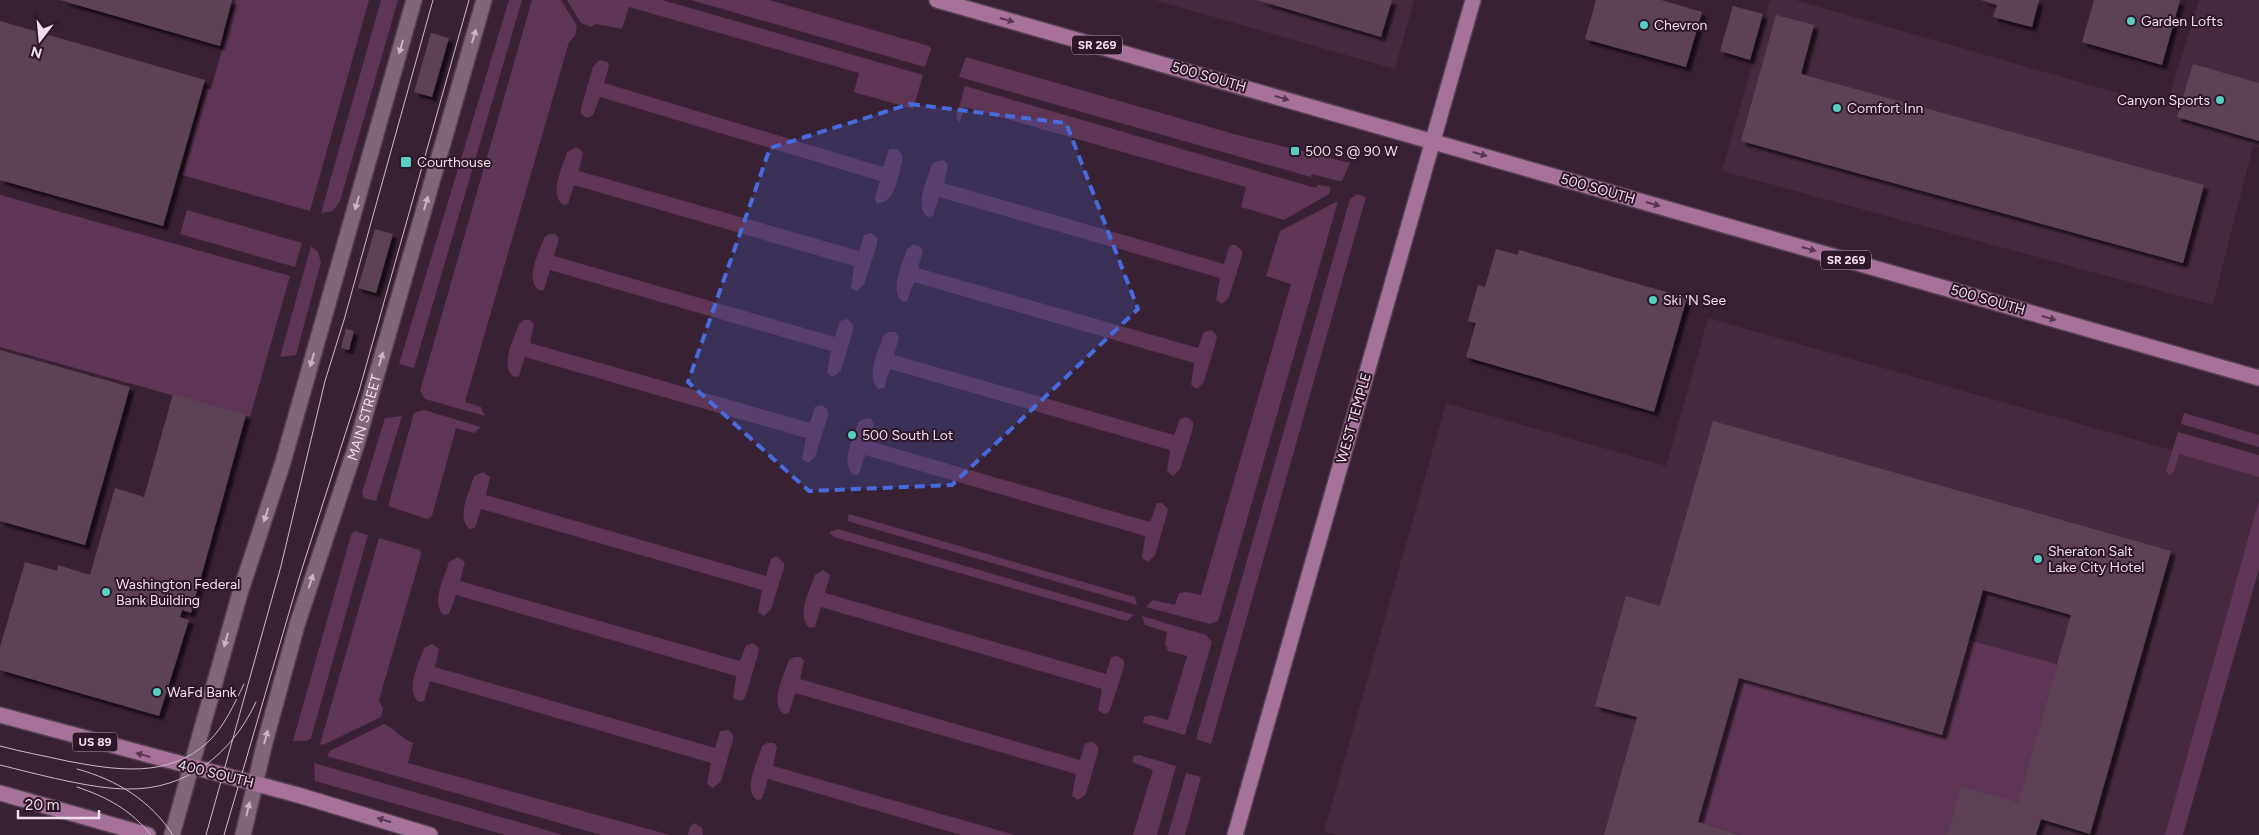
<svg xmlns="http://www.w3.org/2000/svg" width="2259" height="835" font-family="Figtree,sans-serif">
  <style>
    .built { fill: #45293e }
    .green { fill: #5e3554 }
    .building { fill: #5d4356; filter: url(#shadow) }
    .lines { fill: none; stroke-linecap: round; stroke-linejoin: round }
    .minor-casing { stroke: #544150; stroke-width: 18 }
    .major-casing { stroke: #544150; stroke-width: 18 }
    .minor { stroke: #816579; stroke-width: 15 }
    .major { stroke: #a67299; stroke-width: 15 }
    .tram { stroke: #cbbac6; stroke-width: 1 }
    .oneway { fill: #573750 }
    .oneway2 { fill: #c8b4c2 }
    .marked { fill: #476bdc; fill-opacity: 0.2; stroke: #476bdc; stroke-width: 4; stroke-dasharray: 10 6; stroke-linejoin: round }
    .poi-dot { fill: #57cec2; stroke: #2d1728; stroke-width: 2 }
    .labels { text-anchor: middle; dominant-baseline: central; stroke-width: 4; stroke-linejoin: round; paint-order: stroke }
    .shield { fill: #2d1728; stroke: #b5a3b0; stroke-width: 1 }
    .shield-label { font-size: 12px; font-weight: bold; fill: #efdfea }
    .poi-label { font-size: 14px; fill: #efdfea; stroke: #2d1728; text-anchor: start }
    .street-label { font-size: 14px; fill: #efdfea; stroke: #2d1728 }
  </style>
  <defs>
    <filter id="shadow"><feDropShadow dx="4.5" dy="4.5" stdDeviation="1" flood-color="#0009"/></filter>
  </defs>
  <rect width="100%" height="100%" fill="#382132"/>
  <g class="built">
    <polygon points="1154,0 1414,0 1395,69"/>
    <polygon points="1770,0 1795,0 2166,107 2199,0 2259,0 2259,147 2253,146 2213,305 1722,171"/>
    <polygon points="1708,318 2259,475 2259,534 2173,835 1337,835 1324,831 1446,403 1666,466"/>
  </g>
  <g class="green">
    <polygon points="236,0 369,0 310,211 182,175 206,88 211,89"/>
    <polygon points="381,0 398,0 340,201 333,211 321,213"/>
    <polygon points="509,0 522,0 414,368 399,364"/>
    <polygon points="532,0 561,0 577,26 575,36 569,42 465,402 481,407 485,416 425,399 420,391"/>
    <polygon points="567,0 662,0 923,75 913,109 854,92 859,73 629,7 622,29 596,24 591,27 581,23"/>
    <polygon points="691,0 769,0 929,46 931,49 925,67"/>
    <polygon points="966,57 1234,134 1350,163 1342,181 1338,181 1312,174 1311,177 959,77"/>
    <path d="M599,60L607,62L609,66L604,83L883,167L889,149H898L903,157C899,171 896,206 876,203L875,197L880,181L600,97L593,115L587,118L581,114V108L593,67Z"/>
    <polygon points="965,86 1316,188 1318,185 1331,187 1329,194 1284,220 1241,207 1246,187 964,107 960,122 956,118"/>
    <path d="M576,147L583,152L579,171L859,251L864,235L871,233L877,238V244L864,285L857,291L851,288L854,266L574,185L568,204L563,205C548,193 563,167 567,152Z"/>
    <path d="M944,160L948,165L944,183L1224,264L1229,247L1232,245H1236L1242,251V256L1229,297L1222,304L1216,300L1220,278L939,197L933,216L928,217C913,206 928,179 932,164L938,161Z"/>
    <polygon points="1357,194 1366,197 1211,744 1196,739 1350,199"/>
    <polygon points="0,195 290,276 250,417 0,347"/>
    <polygon points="1338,201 1218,621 1210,624 1146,607 1153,600 1175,605 1179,593 1187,592 1201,595 1291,284 1266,276 1280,231"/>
    <polygon points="187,210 302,243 295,267 180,234"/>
    <path d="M549,234H555L559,238L554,256L835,337L840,321L847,319L853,324V330L841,371L833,377L827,373L831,351L550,270L544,290H539C524,280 539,252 544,238Z"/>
    <path d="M913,245L919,246L923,250L918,268L1198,348L1204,332L1211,330L1217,336L1216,341L1204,382L1197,389L1191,385L1194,363L914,282L907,301L903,302C888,292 903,263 907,249Z"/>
    <polygon points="311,246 318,252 321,262 296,355 280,357"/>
    <path d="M524,320H530L534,324L530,343L810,423L815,407L822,405L828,410V416L815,457L808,463L802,459L806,438L525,357L519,376L514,377C499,367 514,338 519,324Z"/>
    <path d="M889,332H895L899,337L894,355L1174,435L1180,419L1187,417L1193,422V428L1180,469L1173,476L1167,471L1170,450L890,369L884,388L879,389C864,378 879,351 883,336Z"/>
    <polygon points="424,410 481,427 474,433 456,428 432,516 427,519 388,506 414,413"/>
    <polygon points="2184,413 2259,435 2259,447 2181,424"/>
    <polygon points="402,416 376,501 364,498 362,493 385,418"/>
    <path d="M870,418L874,423L869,441L1150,522L1157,503H1162L1168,509L1167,514L1155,555L1148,562L1142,558L1145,536L865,455L859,474L854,475C839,464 854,437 858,422L864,419Z"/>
    <polygon points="2178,432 2259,455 2259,477 2179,454 2174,472 2169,475 2166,471"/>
    <path d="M483,472L490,477L486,495L766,576L771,559L774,557H778L784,563V568L771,609L764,616L758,612L762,590L481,509L475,528L470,529C455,518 470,491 474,476Z"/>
    <polygon points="2259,500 2259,569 2183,835 2165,835"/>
    <polygon points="849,514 1135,597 1137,605 847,521"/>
    <polygon points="838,529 1134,615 1127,621 834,537 829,532"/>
    <polygon points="355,531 368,535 311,738 307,741 293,741 351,535"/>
    <polygon points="379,538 420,550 421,555 379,700 383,709 381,717 323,745 320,744"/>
    <path d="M458,557L465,562L460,581L740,661L746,645L753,643L759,648L758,654L746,695L743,700L739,701L733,698L736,676L456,595L449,614L444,615C430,604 445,576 449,562Z"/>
    <path d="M823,570L830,575L825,593L1106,674L1111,657L1118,656L1124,661V667L1111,707L1108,713L1104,714L1098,710L1102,689L821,607L815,627L810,628C795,617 810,589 815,575Z"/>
    <polygon points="1142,616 1206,635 1212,642 1185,735 1143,723 1144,717 1150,715 1168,720 1187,656 1168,651 1165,644 1167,632 1145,625"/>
    <polygon points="1968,640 2057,664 2018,802 1961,786 1947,835 1742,835 1698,822 1739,678 1941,735"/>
    <path d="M432,644L439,649L435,667L715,748L720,731L728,730L733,735V740L721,781L713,788L707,784L711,763L430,681L424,701L419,702C404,691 419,663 424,648Z"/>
    <path d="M794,657H801L804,661L800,679L1080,760L1085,743L1093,742L1098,747V752L1086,794L1078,800L1072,796L1076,774L795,693L789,713L784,714C769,703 784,675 789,660Z"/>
    <path d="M384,724C397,730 399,737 413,743L408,763L670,835H601L327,756L330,751Z"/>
    <path d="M767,743H774L777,747L773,766L1015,835H961L768,779L762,799L757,800C742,789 758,761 762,746Z"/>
    <polygon points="1139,755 1176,766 1157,835 1133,835 1153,770 1132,762 1134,756"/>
    <polygon points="314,763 563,835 505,835 315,781"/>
    <polygon points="1186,773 1201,777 1185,835 1168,835"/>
    <polygon points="694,823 702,828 703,835 688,835 690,827"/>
  </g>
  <g class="building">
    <polygon points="60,0 232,0 220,46"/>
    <polygon points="1257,0 1392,0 1381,37"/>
    <polygon points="1596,0 1661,0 1702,12 1686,67 1585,39"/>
    <polygon points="1981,0 2039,0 2032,27 1993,17 1997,5"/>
    <polygon points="2094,0 2180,0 2162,65 2082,42"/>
    <polygon points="1733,6 1763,14 1750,60 1720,51"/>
    <polygon points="1776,15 1814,25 1801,74 2204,185 2183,263 1741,141"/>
    <polygon points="0,21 205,80 163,226 0,180"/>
    <polygon points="431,33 449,38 432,97 414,92"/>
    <polygon points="2193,64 2259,83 2259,141 2177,117"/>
    <polygon points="375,229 393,234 376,293 358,288"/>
    <polygon points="1496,249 1518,255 1519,250 1687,298 1654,412 1466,357 1476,323 1468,321 1478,285 1485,287"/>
    <polygon points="346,329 354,331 349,350 341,348"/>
    <polygon points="0,350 130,387 85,545 0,521"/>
    <polygon points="173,394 246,415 191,613 182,610 180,617 189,620 159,716 0,670 0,647 25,562 57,571 58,565 90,575 115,488 144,497"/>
    <polygon points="1713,421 2171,551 2090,834 2041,819 2036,835 1947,835 1961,786 2018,802 2071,615 1983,590 1942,735 1739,678 1698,822 1740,835 1604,835 1637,717 1595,706 1626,596 1660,606"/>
  </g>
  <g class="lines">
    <g class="minor-casing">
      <g id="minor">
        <polyline points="172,835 240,593 283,462 414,0"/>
        <path id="s1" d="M243,835L265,742L297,625L357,443L484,0"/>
      </g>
    </g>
    <g class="major-casing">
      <g id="major">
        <polyline points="937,0 2259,378"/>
        <polyline points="0,715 298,795 430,835"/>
        <polyline points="0,793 148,835"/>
        <polyline points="1235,835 1473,0"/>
      </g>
    </g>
    <use href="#minor" class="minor"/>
    <use href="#major" class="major"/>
    <g class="tram">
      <path d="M0,746C22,752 45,756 67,761C115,770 168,779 208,742C225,726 234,704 244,684"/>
      <path d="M0,765C37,774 91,789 128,789C186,790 232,754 256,702"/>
      <path d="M77,769C117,780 150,800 173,835"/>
      <path d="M77,787C107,797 131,810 151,835"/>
      <polyline points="206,835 281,566 325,381 344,320 433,0"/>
      <polyline points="224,835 300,575 359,391 469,0"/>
    </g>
  </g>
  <defs><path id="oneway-solid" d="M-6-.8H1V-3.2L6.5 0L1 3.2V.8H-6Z" transform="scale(1.25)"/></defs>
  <g class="oneway">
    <use href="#oneway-solid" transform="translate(1007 20) rotate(16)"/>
    <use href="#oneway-solid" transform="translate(1282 98) rotate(16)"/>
    <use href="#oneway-solid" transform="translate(1480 154) rotate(16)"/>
    <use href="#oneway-solid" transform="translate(1653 204) rotate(16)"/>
    <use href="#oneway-solid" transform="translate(1809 249) rotate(16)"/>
    <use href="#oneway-solid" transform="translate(2049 318) rotate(16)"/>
    <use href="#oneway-solid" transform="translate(143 755) rotate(-164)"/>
    <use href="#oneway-solid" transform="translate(384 820) rotate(-162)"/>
  </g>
  <g class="oneway2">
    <use href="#oneway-solid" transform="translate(474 36) rotate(-74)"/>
    <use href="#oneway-solid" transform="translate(401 47) rotate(106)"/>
    <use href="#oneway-solid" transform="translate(357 203) rotate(106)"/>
    <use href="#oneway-solid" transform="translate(426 203) rotate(-74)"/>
    <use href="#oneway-solid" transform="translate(381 359) rotate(-74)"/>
    <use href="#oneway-solid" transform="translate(312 360) rotate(106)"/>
    <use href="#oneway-solid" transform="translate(266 515) rotate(108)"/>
    <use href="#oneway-solid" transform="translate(311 581) rotate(-72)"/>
    <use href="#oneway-solid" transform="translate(226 640) rotate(106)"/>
    <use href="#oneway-solid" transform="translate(266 737) rotate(-75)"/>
    <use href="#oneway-solid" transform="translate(248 809) rotate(-77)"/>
  </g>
  <path class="marked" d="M910,104L1066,123L1138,309L952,485L809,491L688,382L770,148Z"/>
  <g class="poi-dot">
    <circle cx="2131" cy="21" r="5"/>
    <circle cx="1644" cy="25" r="5"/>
    <circle cx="2220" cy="100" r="5"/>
    <circle cx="1837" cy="108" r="5"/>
    <rect x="1290" y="146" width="10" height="10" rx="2.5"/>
    <rect x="400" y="156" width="12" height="12" rx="2.5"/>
    <circle cx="1653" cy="300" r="5"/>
    <circle cx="852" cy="435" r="5"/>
    <circle cx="2038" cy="559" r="5"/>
    <circle cx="106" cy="592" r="5"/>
    <circle cx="157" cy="692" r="5"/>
  </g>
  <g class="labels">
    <g class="shield">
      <rect x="1072" y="35.5" width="50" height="19" rx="4"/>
      <rect x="1821" y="250.5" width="50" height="19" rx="4"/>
      <rect x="72.5" y="732.5" width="45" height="19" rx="4"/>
    </g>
    <g class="shield-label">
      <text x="1097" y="45">SR 269</text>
      <text x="1846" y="260">SR 269</text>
      <text x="95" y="742">US 89</text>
    </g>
    <g class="poi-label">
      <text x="2141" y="21">Garden Lofts</text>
      <text x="1654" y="25">Chevron</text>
      <text x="2210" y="100" text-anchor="end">Canyon Sports</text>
      <text x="1847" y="108">Comfort Inn</text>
      <text x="1305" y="151">500 S @ 90 W</text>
      <text x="417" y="162">Courthouse</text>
      <text x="1663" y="300">Ski 'N See</text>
      <text x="862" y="435">500 South Lot</text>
      <text x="2048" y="551">Sheraton Salt<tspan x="2048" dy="16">Lake City Hotel</tspan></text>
      <text x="116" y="584">Washington Federal<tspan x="116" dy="16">Bank Building</tspan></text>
      <text x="167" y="692">WaFd Bank</text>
    </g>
    <g class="street-label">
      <text transform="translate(1209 77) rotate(16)">500 SOUTH</text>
      <text transform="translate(1598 189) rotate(16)">500 SOUTH</text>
      <text transform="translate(1988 300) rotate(16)">500 SOUTH</text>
      <text stroke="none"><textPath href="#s1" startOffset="435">MAIN STREET</textPath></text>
      <text transform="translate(1354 418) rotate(-74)">WEST TEMPLE</text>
      <text transform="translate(216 774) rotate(14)">400 SOUTH</text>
    </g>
  </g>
  <g transform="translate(40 40) rotate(196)" stroke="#2d1728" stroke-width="4" paint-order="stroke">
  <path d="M0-4L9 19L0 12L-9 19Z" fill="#efdfea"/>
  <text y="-8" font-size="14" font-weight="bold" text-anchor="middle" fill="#efdfea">N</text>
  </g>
  <path d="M18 810v8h81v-8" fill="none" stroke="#efdfea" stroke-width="2.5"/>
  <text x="25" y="810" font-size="15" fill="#efdfea" stroke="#2d1728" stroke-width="4" paint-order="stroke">20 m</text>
</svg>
